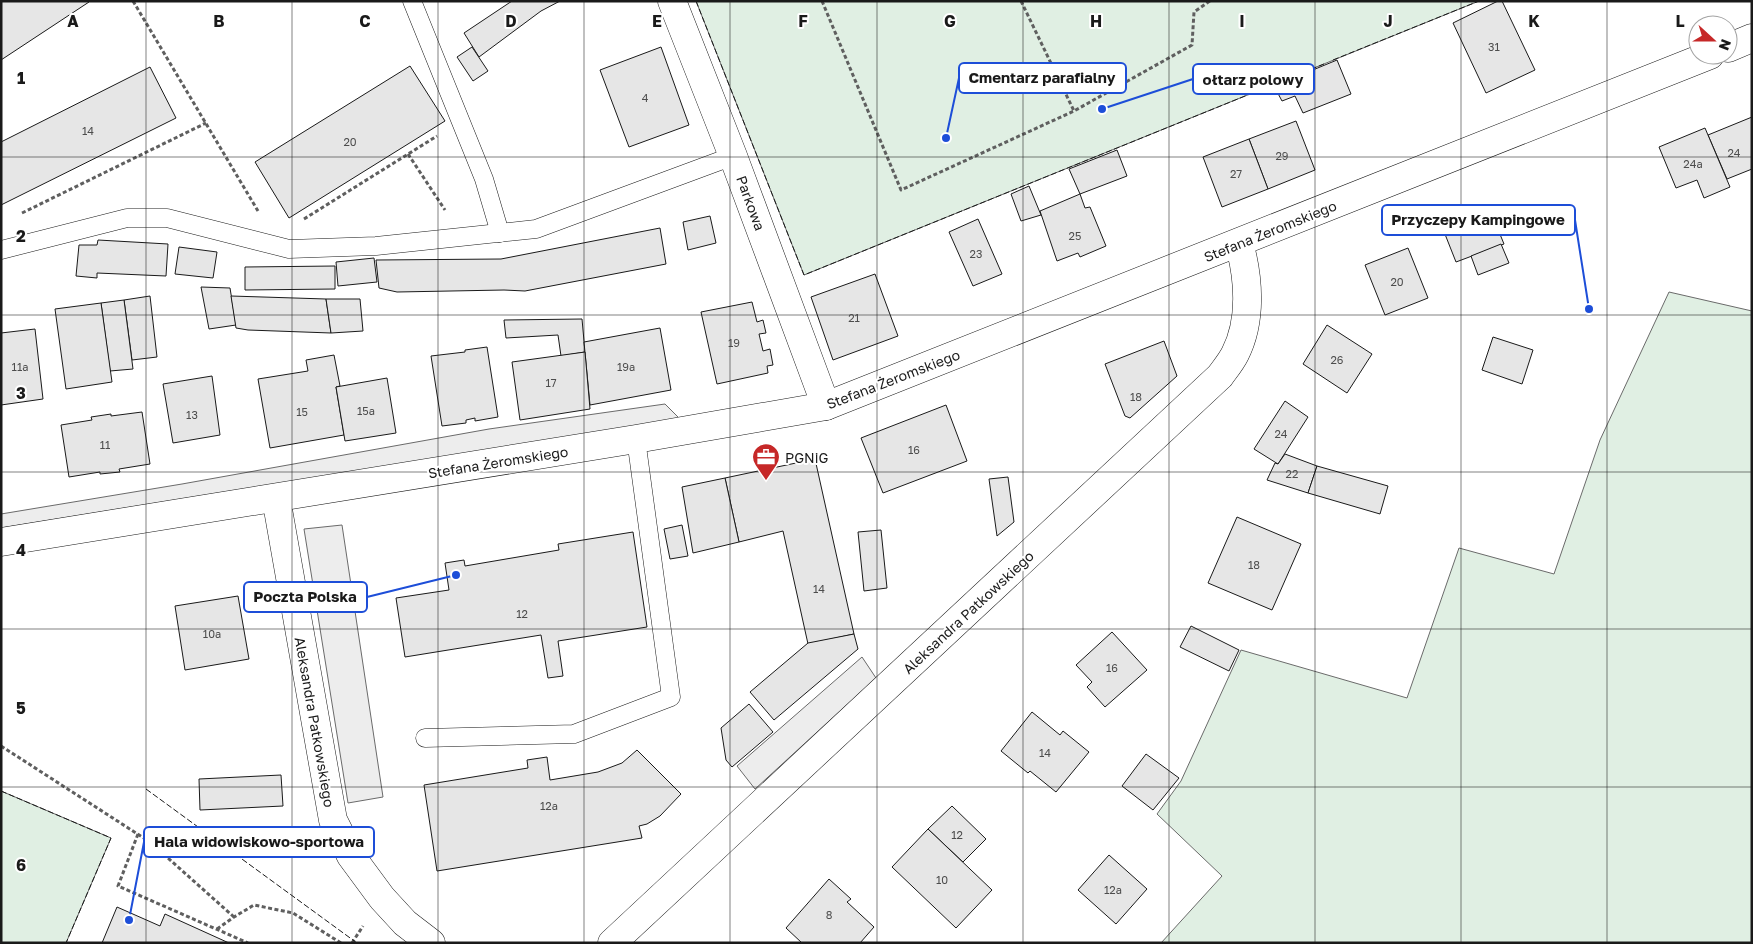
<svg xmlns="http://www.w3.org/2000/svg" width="1753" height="944" font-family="'Golos Text',sans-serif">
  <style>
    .green { fill: #e0efe3; stroke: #6a6a6a }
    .parking { fill: #ededed; stroke: #6a6a6a }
    .building { fill: #e6e6e6; stroke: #1a1a1a }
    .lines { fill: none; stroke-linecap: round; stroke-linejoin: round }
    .service-casing { stroke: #1a1a1a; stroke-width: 19 }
    .minor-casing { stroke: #1a1a1a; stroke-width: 29 }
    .path { stroke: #5f5f5f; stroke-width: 3; stroke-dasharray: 4 2.5; stroke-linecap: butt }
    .service { stroke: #fff; stroke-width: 18 }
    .minor { stroke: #fff; stroke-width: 28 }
    .fence { stroke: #1a1a1a; stroke-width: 1; stroke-dasharray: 6 2.5; stroke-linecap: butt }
    .grid { fill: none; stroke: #1a1a1a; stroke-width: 1; stroke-opacity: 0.55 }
    .labels { text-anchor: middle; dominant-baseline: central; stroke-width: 4; stroke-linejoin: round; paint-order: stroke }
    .number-label { font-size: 11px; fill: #4d4d4d }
    .street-label { font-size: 14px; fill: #1a1a1a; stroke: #fff }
    .poi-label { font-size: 14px; fill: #1a1a1a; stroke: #fff; text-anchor: start }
    .grid-label { font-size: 16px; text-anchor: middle; font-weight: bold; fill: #1a1a1a; stroke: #fff; stroke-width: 4; stroke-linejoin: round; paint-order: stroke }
    .leader { fill: none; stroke: #1d4ed8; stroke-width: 2 }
    .callout-dot { fill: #1d4ed8; stroke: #fff; stroke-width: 2 }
    .callout { fill: #fff; stroke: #1d4ed8; stroke-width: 2 }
    .callout-label { font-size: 15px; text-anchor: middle; font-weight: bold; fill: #1a1a1a }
  </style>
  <rect width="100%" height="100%" fill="#fff"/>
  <g class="green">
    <polygon points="696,1 1479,1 804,275"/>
    <polygon points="1669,292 1752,311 1752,943 1161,943 1222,876 1157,814 1181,781 1241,650 1407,698 1459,548 1554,574 1600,440"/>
    <polygon points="1,791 111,838 66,943 1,943"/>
  </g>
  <g class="parking">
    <polygon points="665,404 680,419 1,528 1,514 182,484 489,429"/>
    <polygon points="342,525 383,797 348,803 304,529"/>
    <polygon points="862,657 876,678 755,789 737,766"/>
  </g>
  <g class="building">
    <polygon points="1,1 89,1 89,2 1,60"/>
    <polygon points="512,1 560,1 541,11 479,57 464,33"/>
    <polygon points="1498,1 1502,1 1535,70 1486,93 1453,23"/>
    <polygon points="472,47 488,71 473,81 457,57"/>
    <polygon points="661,47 689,125 629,147 600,70"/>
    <polygon points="1337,60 1351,94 1303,113 1295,96 1282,101 1274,86"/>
    <polygon points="410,66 445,121 289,218 255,162"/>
    <polygon points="150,67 176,118 1,205 1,142"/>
    <polygon points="1752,117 1752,169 1727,179 1708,135"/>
    <polygon points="1296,121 1315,170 1268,189 1249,139"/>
    <polygon points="1705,128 1730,187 1704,198 1697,180 1676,188 1659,147"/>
    <polygon points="1249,139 1268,189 1222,207 1203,157"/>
    <polygon points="1117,150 1127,176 1080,194 1069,169"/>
    <polygon points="1029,186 1041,215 1021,221 1011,194"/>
    <polygon points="1080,194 1085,208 1090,207 1106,246 1080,257 1078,253 1057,261 1040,211"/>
    <polygon points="1488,205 1504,244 1456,262 1439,219 1465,209 1467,213"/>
    <polygon points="710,216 716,243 688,250 683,222"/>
    <polygon points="978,219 1002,274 973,286 949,232"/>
    <polygon points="660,228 666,264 525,291 504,290 397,292 379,288 376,260 501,259"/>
    <polygon points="98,240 168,244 166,276 97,273 97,278 76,276 79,245 97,245"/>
    <polygon points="1501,244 1509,263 1478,275 1471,256"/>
    <polygon points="179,247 217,252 213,278 175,274"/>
    <polygon points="1408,248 1428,298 1385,315 1365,265"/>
    <polygon points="374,258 377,282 338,286 336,262"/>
    <polygon points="335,266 335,289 245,290 245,267"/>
    <polygon points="875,274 898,336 833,360 811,297"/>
    <polygon points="201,287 230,288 236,325 209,329"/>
    <polygon points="150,296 157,357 132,360 124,300"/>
    <polygon points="231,296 326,299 331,333 248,330 236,328"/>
    <polygon points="326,299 360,299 363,331 331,333"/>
    <polygon points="124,300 133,369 110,371 101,303"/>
    <polygon points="752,302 757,322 763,320 766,333 759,334 763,351 770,349 773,365 767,366 768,373 717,384 701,312"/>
    <polygon points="101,303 112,382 66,389 55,309"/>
    <polygon points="582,319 585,352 561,356 558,335 506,338 504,320"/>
    <polygon points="1327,325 1372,354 1347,393 1303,364"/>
    <polygon points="660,328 671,390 590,405 584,342"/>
    <polygon points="35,329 43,399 1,405 1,333"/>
    <polygon points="1493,337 1533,350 1522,384 1482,370"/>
    <polygon points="1164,341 1177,376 1130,418 1125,416 1105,364"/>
    <polygon points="487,347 498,417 475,421 475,418 466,420 466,423 442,426 431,356 465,352 465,350"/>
    <polygon points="585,352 590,409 520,420 512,362"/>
    <polygon points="334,355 340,386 336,387 344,435 270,448 258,379 308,371 306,360"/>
    <polygon points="212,376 220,435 173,443 163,384"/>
    <polygon points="387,378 396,433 345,441 336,387"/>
    <polygon points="1285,401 1308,417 1278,464 1254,449"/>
    <polygon points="946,405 967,461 883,493 861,438"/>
    <polygon points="142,412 150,464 119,469 120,472 100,474 100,472 69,477 61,425 92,420 91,417 111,414 111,416"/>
    <polygon points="1285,454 1317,466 1308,493 1267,480 1275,463 1278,464"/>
    <polygon points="815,459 854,634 808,644 783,531 739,542 725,478"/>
    <polygon points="1317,466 1388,486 1380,514 1308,493"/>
    <polygon points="1008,477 1014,522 997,536 989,479"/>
    <polygon points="725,478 739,542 693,553 682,487"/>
    <polygon points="1237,517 1301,544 1272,610 1208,583"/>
    <polygon points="682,525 688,556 670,559 664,529"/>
    <polygon points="881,530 887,588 864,591 858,532"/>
    <polygon points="633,532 647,627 558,641 563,676 548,678 541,635 405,657 396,598 449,590 445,563 464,560 465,566 559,550 558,544"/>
    <polygon points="238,596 249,659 185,670 175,606"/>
    <polygon points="1191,626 1239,650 1229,671 1180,647"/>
    <polygon points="1112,632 1147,670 1105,707 1087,687 1092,682 1076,665"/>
    <polygon points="854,634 858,649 774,720 750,692 808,643"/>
    <polygon points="749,704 773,732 732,767 726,760 721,728"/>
    <polygon points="1032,712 1060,735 1063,731 1089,752 1056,792 1030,771 1028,773 1001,751"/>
    <polygon points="637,750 681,794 660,816 647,824 639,826 642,838 437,871 424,785 528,768 527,760 547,757 550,780 598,772 622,763"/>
    <polygon points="1146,754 1179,778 1153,810 1122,786"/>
    <polygon points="281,775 283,806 200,810 199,779"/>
    <polygon points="952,806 986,839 963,862 928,829"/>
    <polygon points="928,829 992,890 956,928 892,867"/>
    <polygon points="1109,855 1147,889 1116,924 1078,890"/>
    <polygon points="829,879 851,899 847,902 874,927 860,943 802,943 786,928"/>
    <polygon points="117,907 160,926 165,914 229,943 102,943"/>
  </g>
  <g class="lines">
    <g class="service-casing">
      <g id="service">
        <polyline points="412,1 484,179 500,233"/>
        <polyline points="1,250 127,218 167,218 289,249 376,246 536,229 733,156"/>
        <polyline points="425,738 574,734 671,697 636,439"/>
      </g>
    </g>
    <g class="minor-casing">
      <g id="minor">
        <polyline points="672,1 733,156 826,406"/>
        <polyline points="1728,48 1752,38"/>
        <polyline points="276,498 333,820 351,856 382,898 405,923 431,943"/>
        <polyline points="1,542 636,439 826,406 1710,55"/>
        <path d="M612,943L1220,376C1225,369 1231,362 1235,354C1252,321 1249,278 1239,243"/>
      </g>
    </g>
    <g class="path">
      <polyline points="133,1 258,211"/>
      <polyline points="822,1 901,190 1074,111 1192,45 1194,12 1210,1"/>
      <polyline points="1021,1 1074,111"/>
      <polyline points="408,154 445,210"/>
      <polyline points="22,213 206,123"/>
      <polyline points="304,219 437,136"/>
      <polyline points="1,746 150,842 234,917"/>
      <polyline points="138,834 118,886 248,943"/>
      <polyline points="217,929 234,917 254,905 293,913 341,943"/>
      <polyline points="352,943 363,926"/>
    </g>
    <use href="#service" class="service"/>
    <use href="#minor" class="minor"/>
    <g class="fence">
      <polyline points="696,1 804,275 1324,64"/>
      <polyline points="1333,60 1479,1"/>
      <polyline points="146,789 357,943"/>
      <polyline points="1,791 111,838 66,943"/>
    </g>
  </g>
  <path class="grid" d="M146,1V943M292,1V943M438,1V943M584,1V943M730,1V943M877,1V943M1023,1V943M1169,1V943M1315,1V943M1461,1V943M1607,1V943M1,157H1752M1,315H1752M1,472H1752M1,629H1752M1,787H1752"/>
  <defs>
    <g id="office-pin" transform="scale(1.4375)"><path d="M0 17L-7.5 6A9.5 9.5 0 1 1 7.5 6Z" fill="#c62828" stroke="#fff"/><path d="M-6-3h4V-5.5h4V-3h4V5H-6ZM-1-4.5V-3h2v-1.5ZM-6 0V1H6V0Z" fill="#fff"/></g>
  </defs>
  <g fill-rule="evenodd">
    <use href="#office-pin" x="766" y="457"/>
  </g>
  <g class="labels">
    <g class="number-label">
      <text x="1494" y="46">31</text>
      <text x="645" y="97">4</text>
      <text x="88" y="130">14</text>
      <text x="350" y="141">20</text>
      <text x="1734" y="152">24</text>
      <text x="1282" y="155">29</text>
      <text x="1693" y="163">24a</text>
      <text x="1236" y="173">27</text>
      <text x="1075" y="235">25</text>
      <text x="976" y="253">23</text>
      <text x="1397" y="281">20</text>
      <text x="854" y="317">21</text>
      <text x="734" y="342">19</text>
      <text x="1337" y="359">26</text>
      <text x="20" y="366">11a</text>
      <text x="626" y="366">19a</text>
      <text x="551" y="382">17</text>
      <text x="1136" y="396">18</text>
      <text x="366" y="410">15a</text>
      <text x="302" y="411">15</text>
      <text x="192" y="414">13</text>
      <text x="1281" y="433">24</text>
      <text x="105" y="444">11</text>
      <text x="914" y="449">16</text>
      <text x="1292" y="473">22</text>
      <text x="1254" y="564">18</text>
      <text x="819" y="588">14</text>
      <text x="522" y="613">12</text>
      <text x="212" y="633">10a</text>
      <text x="1112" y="667">16</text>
      <text x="1045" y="752">14</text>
      <text x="549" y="805">12a</text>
      <text x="957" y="834">12</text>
      <text x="942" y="879">10</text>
      <text x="1113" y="889">12a</text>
      <text x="829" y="914">8</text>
    </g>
    <g class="street-label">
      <text transform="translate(751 203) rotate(70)">Parkowa</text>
      <text transform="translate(1270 231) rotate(-22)">Stefana Żeromskiego</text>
      <text transform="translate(893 379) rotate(-21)">Stefana Żeromskiego</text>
      <text transform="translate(498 462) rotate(-9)">Stefana Żeromskiego</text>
      <text transform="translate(968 612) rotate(-43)">Aleksandra Patkowskiego</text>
      <text transform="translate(315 722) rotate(80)">Aleksandra Patkowskiego</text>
    </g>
    <g class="poi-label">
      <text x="785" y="457">PGNiG</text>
    </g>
  </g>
  <g class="grid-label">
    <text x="73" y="27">A</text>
    <text x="219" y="27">B</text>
    <text x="365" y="27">C</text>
    <text x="511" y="27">D</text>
    <text x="657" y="27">E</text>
    <text x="803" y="27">F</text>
    <text x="950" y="27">G</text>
    <text x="1096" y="27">H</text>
    <text x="1242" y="27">I</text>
    <text x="1388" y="27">J</text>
    <text x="1534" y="27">K</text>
    <text x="1680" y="27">L</text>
    <text x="21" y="84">1</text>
    <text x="21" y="242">2</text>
    <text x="21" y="399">3</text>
    <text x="21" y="556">4</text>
    <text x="21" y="714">5</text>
    <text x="21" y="871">6</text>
  </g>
  <path class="leader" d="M946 138L959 78M1102 109L1193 79M1589 309L1575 220M456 575L367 597M129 920L144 842"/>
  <g class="callout-dot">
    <circle cx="946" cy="138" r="5"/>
    <circle cx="1102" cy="109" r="5"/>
    <circle cx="1589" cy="309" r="5"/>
    <circle cx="456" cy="575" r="5"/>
    <circle cx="129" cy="920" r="5"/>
  </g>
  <g class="callout">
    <rect x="959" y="63" width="167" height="30" rx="5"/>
    <rect x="1193" y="64" width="121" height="30" rx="5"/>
    <rect x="1382" y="205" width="193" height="30" rx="5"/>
    <rect x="244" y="582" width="123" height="30" rx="5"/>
    <rect x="144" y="827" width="230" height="30" rx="5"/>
  </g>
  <g class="callout-label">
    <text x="1042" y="83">Cmentarz parafialny</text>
    <text x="1253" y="85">ołtarz polowy</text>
    <text x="1478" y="225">Przyczepy Kampingowe</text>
    <text x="305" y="602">Poczta Polska</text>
    <text x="259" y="847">Hala widowiskowo-sportowa</text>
  </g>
  <rect width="1753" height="944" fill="none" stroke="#1a1a1a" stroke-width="5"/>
  <g transform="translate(1713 40) rotate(111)"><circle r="24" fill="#ffffff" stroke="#a3a3a3"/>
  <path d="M0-4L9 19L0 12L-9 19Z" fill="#c62828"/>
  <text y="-8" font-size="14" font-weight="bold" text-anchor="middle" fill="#1a1a1a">N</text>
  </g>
</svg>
